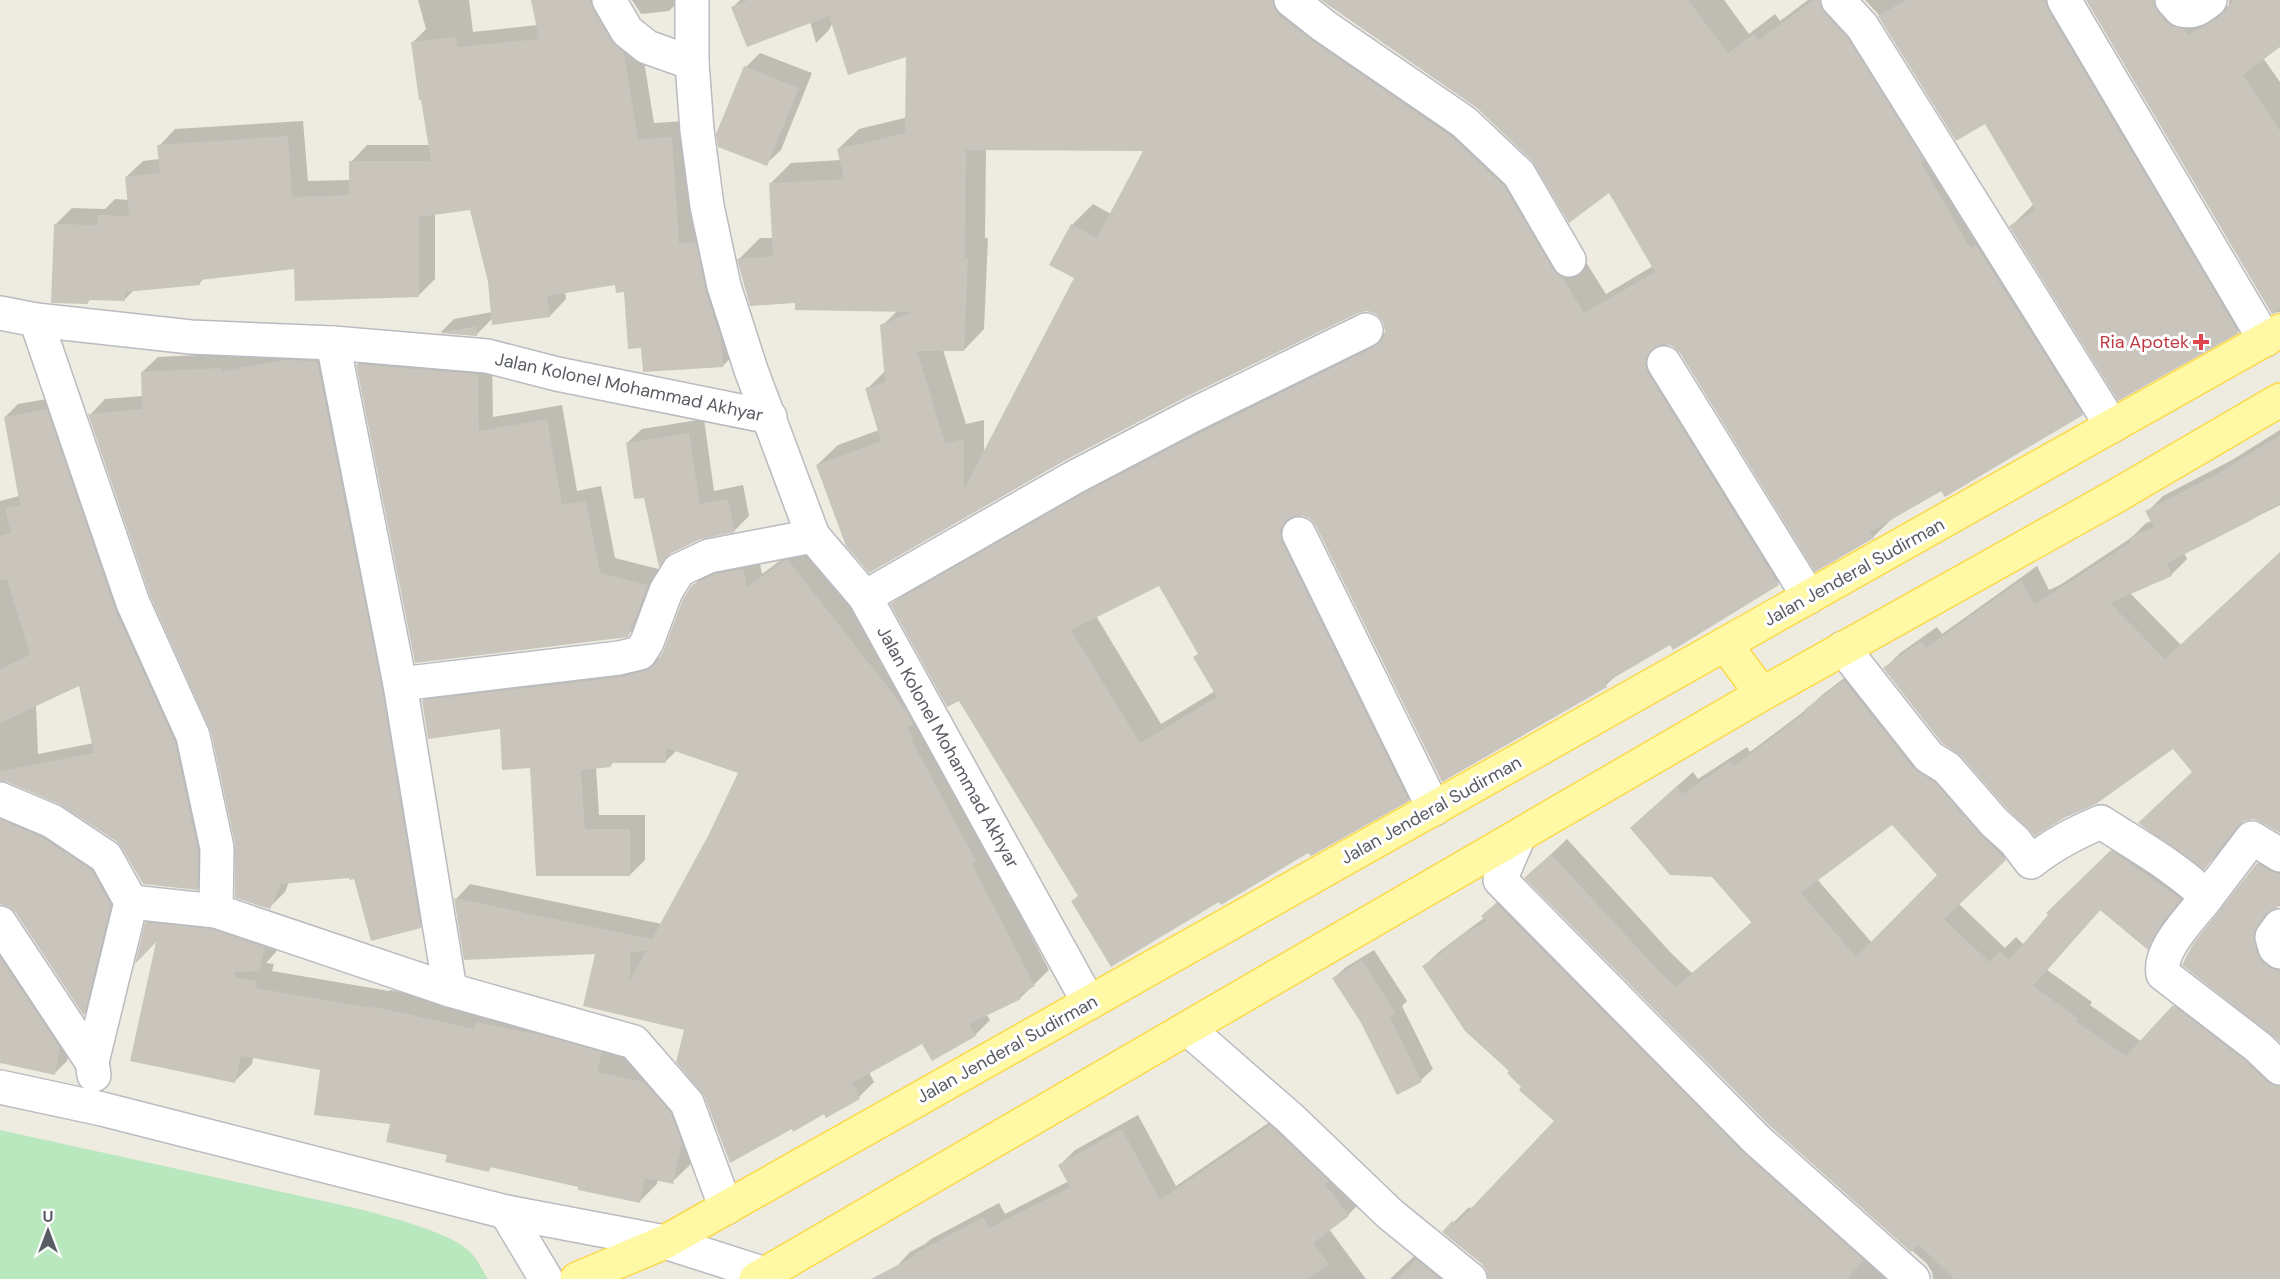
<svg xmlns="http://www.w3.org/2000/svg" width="2280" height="1279" font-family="'DM Sans',sans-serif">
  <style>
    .green { fill: #bae8be }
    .shadow { fill: #0003; fill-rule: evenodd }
    .building { fill: #c9c5bd; fill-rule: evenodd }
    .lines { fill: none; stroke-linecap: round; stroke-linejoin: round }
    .minor-casing { stroke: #b9bbc1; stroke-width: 36 }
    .major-casing { stroke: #fcd84b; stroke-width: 36 }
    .minor { stroke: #fff; stroke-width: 33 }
    .major { stroke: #fff8a4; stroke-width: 33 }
    .health-dot { fill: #e0444e; stroke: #fff; stroke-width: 2 }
    .labels { text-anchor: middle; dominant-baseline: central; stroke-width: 6; stroke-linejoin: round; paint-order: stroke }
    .health-label { font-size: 18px; fill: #be3a42; stroke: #fff; text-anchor: end }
    .street-label { font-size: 18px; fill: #595d63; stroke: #fff }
  </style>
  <rect width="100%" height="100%" fill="#eeece0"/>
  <path class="green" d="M0,1130L355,1208C384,1216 455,1232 473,1255C479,1262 483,1271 488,1279H0Z"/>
  <g class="shadow">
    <polygon points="418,0 469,0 473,32 538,25 533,0 613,0 640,36 654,123 687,121 739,349 723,366 642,347 625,291 617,284 565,292 566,299 550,316 493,318 476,335 441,332 454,319 492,312 489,282 471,208 435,213 435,279 418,296 296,268 204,278 200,283 134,290 124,300 91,299 87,303 56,224 72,208 105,209 115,199 129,200 126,177 143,161 160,159 159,146 175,129 303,121 308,181 351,180 351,162 367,145 430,145 413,42 426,29"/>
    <polygon points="632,0 680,0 669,11 641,14"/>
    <polygon points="740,0 899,0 833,22 829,30 816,43 810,21 733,7"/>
    <path d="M925,0H1307L1334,21L1582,256L1606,294L1653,266L1609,191L1533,160L1476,105L1324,0H1724L1749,34L1775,14L1780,21L1808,0H1852L2103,393L2082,414L1894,517L1873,537L1681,352L1673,345L1666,343L1668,352L1799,563L1778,583L1673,648L1670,643L1619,673L1606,685L1442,780L1317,525L1311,518L1301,514L1302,521L1429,779L1408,800L1309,850L1220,900L1073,901L1079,895L960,699L892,604L913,584L1224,411L1386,332L1384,321L1377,313L1367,310L1357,312L1184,397L1064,460L870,571L817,465L838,445L879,430L867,389L886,370L882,326L898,310L796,302L739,259L760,238H773L770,184L791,163L841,160L838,149L859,129L917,115ZM986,148L1146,149L1111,214L1093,204L1072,225L1076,278L984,454V420L966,424L943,350H964L984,329L988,238H985ZM1159,584L1199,653L1195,657L1215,691L1161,724L1096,616Z"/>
    <polygon points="1865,0 2073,0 2257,312 2238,331 2011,226 2034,204 1986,122 1957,139 1879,15"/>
    <polygon points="2088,0 2184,0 2213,10 2226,7 2229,5 2229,0 2280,0 2280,45 2263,58 2280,82 2280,312 2272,313"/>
    <polygon points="760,53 812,73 781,150 766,164 746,67"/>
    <polygon points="301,345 333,346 436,911 420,927 355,878 350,876 289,882 285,892 269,908 237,844 213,731 90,415 105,399 143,396 142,372 158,357 237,353 237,356"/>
    <polygon points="373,349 492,360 493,417 562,405 577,491 601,486 615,558 662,570 643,620 628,635 358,364"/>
    <path d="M59,397L187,729L210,876L197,889L60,802L7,780L0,779V501L19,496L5,417L18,404ZM80,684L94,743L38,754L36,705Z"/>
    <polygon points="704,419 714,491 743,485 749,516 735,530 646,496 627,443 642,429"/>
    <polygon points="2280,430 2280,505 2184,553 2187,559 2172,574 2130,593 2181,645 2280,553 2280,831 2254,818 2244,820 2220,852 2204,868 2194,772 2173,747 1885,668 1900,653 1937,627 1942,634 2037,566 2049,590 2060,585 2131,538 2146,523 2152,521 2147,512 2163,496 2232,460"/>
    <polygon points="800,546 803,546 920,694 986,849 1049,970 1020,998 986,1014 990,1020 975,1035 923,1042 869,1072 874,1082 859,1097 827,1116 825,1112 686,1029 597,952 456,899 470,884 662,924 710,835 740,772 677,750 665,762 614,762 610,766 596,767 599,815 645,815 645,860 630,875 537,875 531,767 501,728 423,701 438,686 638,662 661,657 693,586 709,570 758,554 762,574"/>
    <path d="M1860,666L2020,844L1958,903L2005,948L2016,937L2024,945L2063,897L2127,836L2195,883L2177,906L2163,932L2147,947L2101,909L2047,970L2092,1002L2090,1005L2142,1042L2189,991L2280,1064V1279H1933L1932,1272L1927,1264L1771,1125L1542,863L1567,839L1673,955L1692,973L1752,922L1713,876L1647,813L1693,772L1698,779L1747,747L1750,752L1807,709L1822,695ZM1892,823L1939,876L1872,943L1817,879Z"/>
    <polygon points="0,799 56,825 123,891 96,1001 84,1014 16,911 8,905 0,903"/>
    <polygon points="2273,848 2280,852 2280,906 2274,907 2268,917 2280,947 2280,1040 2184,965 2258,864"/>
    <polygon points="1498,901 1918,1279 1489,1279 1489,1271 1483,1263 1444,1232 1469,1207 1472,1210 1557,1121 1523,1087 1424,966 1440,951 1484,918"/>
    <polygon points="164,906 281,930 276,952 266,963 274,964 272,971 389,991 391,990 489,1011 618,1035 614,1055 662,1065 699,1125 690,1165 672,1182 658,1179 657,1184 640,1201 492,1166 489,1170 392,1123 322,1069 253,1057 252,1064 234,1082 158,939 147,923"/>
    <polygon points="0,925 73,1035 67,1061 54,1074 0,1061"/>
    <polygon points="1374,950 1407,1001 1402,1006 1433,1069 1421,1080 1397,1093 1361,1020 1334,978 1346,967"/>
    <polygon points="1286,1111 1363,1200 1348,1215 1329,1229 1366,1279 885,1279 910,1252 925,1244 931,1239 999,1203 1005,1214 1069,1181 1060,1165 1075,1150 1138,1115 1176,1186"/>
    <polygon points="1429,1242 1474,1279 1390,1279"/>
  </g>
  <g class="building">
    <polygon points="531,0 590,0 593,9 611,40 624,53 638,139 672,137 679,243 696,242 706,292 721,338 723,367 643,372 641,348 628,349 624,292 616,293 615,285 547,296 550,317 492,325 488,282 470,210 419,217 419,297 295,301 294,269 200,280 200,285 125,292 125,301 88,300 88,304 51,303 54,224 97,225 98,215 129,216 125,177 160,173 157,145 288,136 292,197 349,195 349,161 431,161 421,100 419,100 411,42 456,37 457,47 539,39"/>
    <path d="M748,0H1273L1274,7L1279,15L1313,41L1452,137L1504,186L1553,269L1562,277L1584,313L1655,272L1609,193L1569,223L1532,161L1477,108L1321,0H1688L1728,53L1754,34L1759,40L1813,0H1820L1824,12L1847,37L1924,160L1921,162L1970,248L1976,245L2083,415L1945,497L1941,491L1870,532L1874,538L1815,572L1680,353L1672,346L1663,344L1655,347L1647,355L1645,364L1648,373L1779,585L1673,650L1670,645L1605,683L1607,687L1442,782L1316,526L1310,519L1301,515L1290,518L1284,523L1280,532L1282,542L1409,801L1311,856L1308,853L1221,905L1219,902L1111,967L1071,901L1078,896L959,701L947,707L890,604L1082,494L1202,432L1374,347L1382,340L1385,332L1383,322L1376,314L1367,311L1358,313L1184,398L1064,461L869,573L846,546L816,465L881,441L865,388L885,382L880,325L912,312L795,310V303L750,306L737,259L773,256L769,183L844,179L837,149L905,133L906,57L848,75L829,16L747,47L731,7ZM966,150L1143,151L1097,238L1071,224L1049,265L1074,278L964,489V439L945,443L917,351H964L968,258H965ZM1159,586L1198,654L1193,657L1217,697L1140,743L1071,630Z"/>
    <polygon points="1906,0 2045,0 2048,10 2239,333 2118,401 2009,226 2036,210 1985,124 1956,141 1878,16"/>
    <polygon points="2086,0 2154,0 2158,12 2167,23 2184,29 2188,35 2218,18 2234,0 2280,0 2280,47 2243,75 2280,131 2280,310 2272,314"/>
    <polygon points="744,66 799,88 767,166 718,147 716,134"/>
    <polygon points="477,326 477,336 438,333"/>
    <polygon points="284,360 317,361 382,687 421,928 371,941 354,879 349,880 349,878 281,884 270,909 235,898 235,844 211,732 150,596 88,414 142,409 141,372 221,368 222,371"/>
    <polygon points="356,364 478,374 479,431 547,419 562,505 586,501 600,573 648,585 628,637 415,663"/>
    <polygon points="47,409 115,609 175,742 198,850 198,890 143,884 122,848 116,841 59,804 7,782 0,781 0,771 94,753 79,686 0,723 0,669 30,655 7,579 0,581 0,536 11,533 5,508 20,505 4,417"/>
    <polygon points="689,433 700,504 728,499 735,532 701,539 671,553 659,567 644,498 634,499 626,443"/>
    <polygon points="2280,435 2280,503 2248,522 2167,563 2172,576 2110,603 2165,659 2280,552 2280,833 2261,822 2253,819 2244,821 2237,827 2204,870 2138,823 2192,772 2173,749 2096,804 2064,818 2035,836 2007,809 1961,756 1942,743 1883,668 1921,641 1926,648 2021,580 2034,604 2043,599 2131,542 2129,538 2154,527 2145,511 2215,475"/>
    <path d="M788,560L905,709L913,724L907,727L913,738L911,739L976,861L972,864L1035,986L1019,995L1021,999L969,1024L976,1036L932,1061L922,1044L852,1083L860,1099L826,1118L824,1114L793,1132L792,1129L730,1163L704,1096L676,1062L684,1030L583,1006L595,954L464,960L454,898L652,939L709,834L738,773L666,748V763H611V767L581,770L585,829H630V876H536L530,768L502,770L500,729L428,739L422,700L621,677L644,671L655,664L663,652L683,599L692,585L715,574L743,569L747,587L784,561ZM646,951L630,980V952Z"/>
    <path d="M1844,680L1914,769L1935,782L1980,834L2006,860L1944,919L1989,962L2000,951L2009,960L2048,915L2046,913L2111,850L2181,899L2162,923L2148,950L2100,910L2033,986L2078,1018L2076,1021L2126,1056L2173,1005L2246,1061L2267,1082L2280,1086V1279H1954L1918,1244L1911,1252L1770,1126L1524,878L1551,854L1658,970L1676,987L1752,923L1712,877L1670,875L1630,828L1677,786L1682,794L1731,761L1734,766L1806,712L1804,710ZM1892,825L1937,875L1856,957L1801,893Z"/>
    <polygon points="0,819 43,838 92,870 111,905 84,1016 16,913 9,907 0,904"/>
    <polygon points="2257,863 2270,871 2280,874 2280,903 2277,908 2265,915 2254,934 2257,953 2263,962 2269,967 2280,970 2280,1042 2182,965 2193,944"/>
    <polygon points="1496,903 1744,1153 1864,1260 1847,1279 1488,1279 1487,1272 1482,1264 1442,1232 1452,1221 1456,1224 1554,1121 1519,1090 1521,1087 1507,1073 1509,1071 1465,1031 1422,966 1442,953 1441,951 1461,936 1486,921 1481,916"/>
    <polygon points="145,922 212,929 265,947 259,971 235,972 235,977 257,981 256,988 372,1008 372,1006 474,1029 476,1022 541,1035 602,1052 597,1072 644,1082 671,1113 682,1143 673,1184 645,1178 640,1203 578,1190 578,1187 490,1167 489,1172 445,1162 447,1155 386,1142 390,1124 314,1115 320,1070 241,1056 235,1083 130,1061 156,942 135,964"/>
    <polygon points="0,957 60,1048 55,1075 0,1063"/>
    <polygon points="1362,960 1396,1014 1390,1017 1422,1082 1397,1095 1360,1021 1332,978"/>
    <polygon points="1270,1125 1329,1181 1325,1184 1349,1216 1313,1243 1329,1264 1308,1279 871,1279 915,1256 914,1254 983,1217 989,1228 1070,1187 1058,1165 1122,1129 1160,1200"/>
    <polygon points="1416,1259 1440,1279 1397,1279"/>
  </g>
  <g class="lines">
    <g class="minor-casing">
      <g id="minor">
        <polyline points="609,0 627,31 647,47 692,63"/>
        <polyline points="692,0 692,63 697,130 707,206 724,286 751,370 813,536 865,597 1089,1003"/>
        <polyline points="1291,0 1324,26 1464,122 1519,174 1569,260"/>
        <polyline points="1838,0 1862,26 2112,426"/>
        <polyline points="2064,0 2265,340"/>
        <path d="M2172,0L2181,10C2194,13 2200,8 2210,0"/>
        <polyline points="0,313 36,320 191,337 333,343 487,356 557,374 770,417"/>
        <polyline points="36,320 133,603 193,736 217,848 216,911"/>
        <polyline points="333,343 400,684 450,990"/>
        <polyline points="1664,363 1809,597"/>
        <polyline points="1299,534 1434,809"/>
        <polyline points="865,597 1073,478 1193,415 1366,330"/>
        <path d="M1843,648L1929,757L1947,768L1994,822L2015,841L2031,862C2053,844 2075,833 2101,822C2138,846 2175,866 2207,897C2192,917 2158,949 2163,974L2258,1047L2280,1068"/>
        <polyline points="400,684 619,658 640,653 647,642 666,591 679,570 709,556 813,536"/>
        <polyline points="0,799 52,821 106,857 131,902 92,1062"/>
        <polyline points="1519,836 1500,880 1757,1140 1913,1279"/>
        <polyline points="2207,897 2252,838 2280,855"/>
        <polyline points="131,902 216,911 450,990 634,1042 687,1103 726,1208"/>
        <polyline points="0,923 92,1062 94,1075"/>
        <polyline points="2280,926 2272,937 2275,948 2280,952"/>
        <polyline points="1188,1029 1290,1118 1390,1214 1470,1279"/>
        <polyline points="0,1087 102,1109 506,1212 665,1242 765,1274 771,1279"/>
        <polyline points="506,1212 546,1279"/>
      </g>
    </g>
    <g class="major-casing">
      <g id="major">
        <polyline points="1725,644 1762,694"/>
        <polyline points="577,1279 665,1242 2280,331"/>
        <polyline points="756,1279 1762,694 2116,496 2280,400"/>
      </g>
    </g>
    <use href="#minor" class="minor"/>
    <use href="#major" class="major"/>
  </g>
  <path class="health-dot" d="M2198 333h6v6h6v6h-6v6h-6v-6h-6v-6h6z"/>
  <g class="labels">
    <g class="health-label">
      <text x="2189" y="342">Ria Apotek</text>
    </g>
    <g class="street-label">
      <text transform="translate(629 387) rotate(12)">Jalan Kolonel Mohammad Akhyar</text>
      <text transform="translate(1854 572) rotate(-29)">Jalan Jenderal Sudirman</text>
      <text transform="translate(948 747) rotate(61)">Jalan Kolonel Mohammad Akhyar</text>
      <text transform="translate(1431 810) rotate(-29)">Jalan Jenderal Sudirman</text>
      <text transform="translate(1007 1049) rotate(-29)">Jalan Jenderal Sudirman</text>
    </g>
  </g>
  <g transform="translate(48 1231)" stroke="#ffffff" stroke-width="4.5" paint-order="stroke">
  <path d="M0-4.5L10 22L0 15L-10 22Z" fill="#595d63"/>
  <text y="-9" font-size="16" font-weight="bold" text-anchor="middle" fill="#595d63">U</text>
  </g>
</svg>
